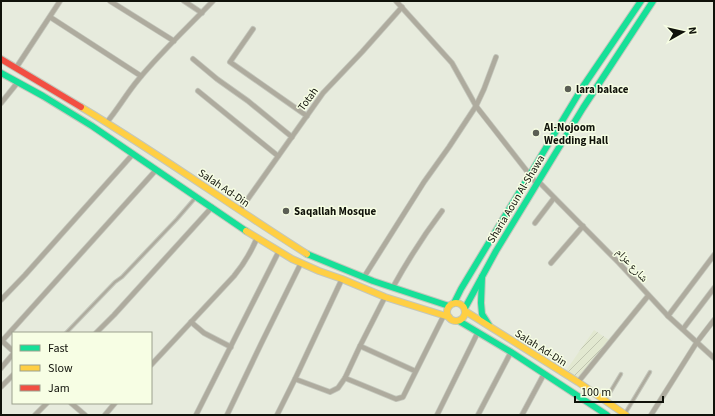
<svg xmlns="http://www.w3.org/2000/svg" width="715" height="416" font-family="'Source Sans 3','Noto Naskh Arabic',sans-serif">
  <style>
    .industrial { fill: url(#industrial-furrows) }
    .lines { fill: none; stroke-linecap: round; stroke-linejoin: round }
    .lane-casing { stroke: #c4c7bc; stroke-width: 4.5 }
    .street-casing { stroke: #c4c7bc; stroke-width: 6 }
    .fast-casing { stroke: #c4c7bc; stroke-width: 8 }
    .slow-casing { stroke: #c4c7bc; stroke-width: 8 }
    .jam-casing { stroke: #c4c7bc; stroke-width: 8 }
    .lane { stroke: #aeab9e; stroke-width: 2.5 }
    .street { stroke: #aeab9e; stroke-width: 4.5 }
    .fast { stroke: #16e098; stroke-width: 6 }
    .slow { stroke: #ffcf43; stroke-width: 6 }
    .jam { stroke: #f24e42; stroke-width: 6 }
    .poi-dot { fill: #5b5e54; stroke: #f7fee4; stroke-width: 1.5 }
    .labels { text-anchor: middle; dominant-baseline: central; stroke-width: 3; stroke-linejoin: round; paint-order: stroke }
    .poi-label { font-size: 11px; font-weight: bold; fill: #10120a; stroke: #f7fee4; text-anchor: start }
    .street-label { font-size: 11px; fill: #10120a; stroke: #f7fee4 }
  </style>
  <defs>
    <pattern id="industrial-furrows" width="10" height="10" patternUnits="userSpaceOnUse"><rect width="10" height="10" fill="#e2e8d0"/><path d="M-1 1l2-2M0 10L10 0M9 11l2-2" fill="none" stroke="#c1c6b1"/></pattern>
  </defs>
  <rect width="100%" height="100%" fill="#e7ebdd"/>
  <polygon class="industrial" points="594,330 609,340 597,360 580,382 565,372"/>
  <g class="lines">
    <g class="lane-casing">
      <g id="lane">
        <polyline points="66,333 115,282 122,277 177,219 196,197"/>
        <polyline points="606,399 621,374"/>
        <polyline points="626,412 650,372"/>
      </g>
    </g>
    <g class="street-casing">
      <g id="street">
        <polyline points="110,1 174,41"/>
        <polyline points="184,1 202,13"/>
        <polyline points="396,1 452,63 476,106 537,184"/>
        <polyline points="50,17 141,76"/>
        <polyline points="253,29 230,62 307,116"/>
        <polyline points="193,59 217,79 248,101 292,137"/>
        <polyline points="16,68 60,1"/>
        <polyline points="198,91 278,156"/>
        <polyline points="1,103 18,82"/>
        <path d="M107,122C118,109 127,93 138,80C161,52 188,27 213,1"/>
        <polyline points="539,182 619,263 668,316 714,358"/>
        <polyline points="240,210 323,93 362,52 402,7"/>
        <polyline points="535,223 554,198"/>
        <polyline points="551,263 583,226"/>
        <polyline points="364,277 424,182 449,147 476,106 484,89 496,57"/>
        <path d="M393,287C408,260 424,235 442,211"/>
        <polyline points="1,300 25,275 133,154"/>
        <polyline points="668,316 714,255"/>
        <polyline points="191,322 204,333 231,347"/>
        <polyline points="683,329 714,288"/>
        <polyline points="96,333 114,315 212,207"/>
        <polyline points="1,340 13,351"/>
        <polyline points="2,341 156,170"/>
        <polyline points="360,346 415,371"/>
        <path d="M151,365L234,276C244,264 251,252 257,238"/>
        <polyline points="1,368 13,354"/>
        <polyline points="345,378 360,346 385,297"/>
        <polyline points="295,379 330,392 338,388 345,378 396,399 403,397 444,315"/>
        <polyline points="578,382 648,296"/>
        <polyline points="1,387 13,375"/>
        <polyline points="71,403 85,415"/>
        <polyline points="35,415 47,403"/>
        <polyline points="105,415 115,403"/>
        <polyline points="196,415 279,251"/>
        <polyline points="227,415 261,344 301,263"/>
        <polyline points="277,415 295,379 342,279"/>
        <polyline points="437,415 478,332"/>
        <polyline points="478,415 511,352"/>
        <polyline points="522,415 544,374"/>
        <polyline points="651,415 697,342 714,320"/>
      </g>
    </g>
    <g class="fast-casing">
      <g id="fast">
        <polyline points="1,73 43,96 92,126 246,231"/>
        <polyline points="307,254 373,281 449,306"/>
        <polyline points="482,277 481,303 482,314 489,325"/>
        <polyline points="454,303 461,289 582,88 641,1"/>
        <polyline points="465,308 496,251 583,108 653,1"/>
        <polyline points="459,321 511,352 607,415"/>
      </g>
    </g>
    <g class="slow-casing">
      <g id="slow">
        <path d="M81,107C158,153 231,206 307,254"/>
        <polyline points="246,231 292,259 319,271 342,279 385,297 449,317"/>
        <circle cx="456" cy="312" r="9"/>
        <polyline points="465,311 578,382 626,415"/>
      </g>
    </g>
    <g class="jam-casing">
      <polyline id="jam" points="1,59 81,107"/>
    </g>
    <use href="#lane" class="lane"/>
    <use href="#street" class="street"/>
    <use href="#fast" class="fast"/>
    <use href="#slow" class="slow"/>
    <use href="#jam" class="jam"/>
  </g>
  <g class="poi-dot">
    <circle cx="568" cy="89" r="4"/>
    <circle cx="536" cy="133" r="4"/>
    <circle cx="286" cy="211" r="4"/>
  </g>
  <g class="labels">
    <g class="poi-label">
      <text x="576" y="89">lara balace</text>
      <text x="544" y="127">Al-Nojoom<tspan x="544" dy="13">Wedding Hall</tspan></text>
      <text x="294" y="211">Saqallah Mosque</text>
    </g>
    <g class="street-label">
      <text transform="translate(308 99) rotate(-54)">Totah</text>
      <text transform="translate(224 188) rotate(34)">Salah Ad-Din</text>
      <text transform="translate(516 199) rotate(-59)">Sharia Aoun Al-Shawa</text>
      <text transform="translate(632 265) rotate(47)">شارع عزام</text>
      <text transform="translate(541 348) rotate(32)">Salah Ad-Din</text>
    </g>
  </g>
  <rect width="715" height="416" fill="none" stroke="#10120a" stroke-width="4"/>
  <rect x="12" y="332" width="140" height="72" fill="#f7fee4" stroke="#9ba08d"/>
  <rect x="20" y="345" width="20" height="6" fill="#16e098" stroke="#9ba08d"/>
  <text x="48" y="352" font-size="12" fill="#10120a">Fast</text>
  <rect x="20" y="365" width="20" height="6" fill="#ffcf43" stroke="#9ba08d"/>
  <text x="48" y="372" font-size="12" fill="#10120a">Slow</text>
  <rect x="20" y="385" width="20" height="6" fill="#f24e42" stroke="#9ba08d"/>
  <text x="48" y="392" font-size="12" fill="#10120a">Jam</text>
  <g transform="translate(683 32) rotate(82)" stroke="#f7fee4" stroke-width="3" paint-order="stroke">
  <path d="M0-3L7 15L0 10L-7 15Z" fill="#10120a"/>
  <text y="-6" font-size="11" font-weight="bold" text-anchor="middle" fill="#10120a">N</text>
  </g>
  <path d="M575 396v6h88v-6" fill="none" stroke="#10120a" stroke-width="2"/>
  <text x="581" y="396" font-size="12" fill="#10120a" stroke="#f7fee4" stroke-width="3" paint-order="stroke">100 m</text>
</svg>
